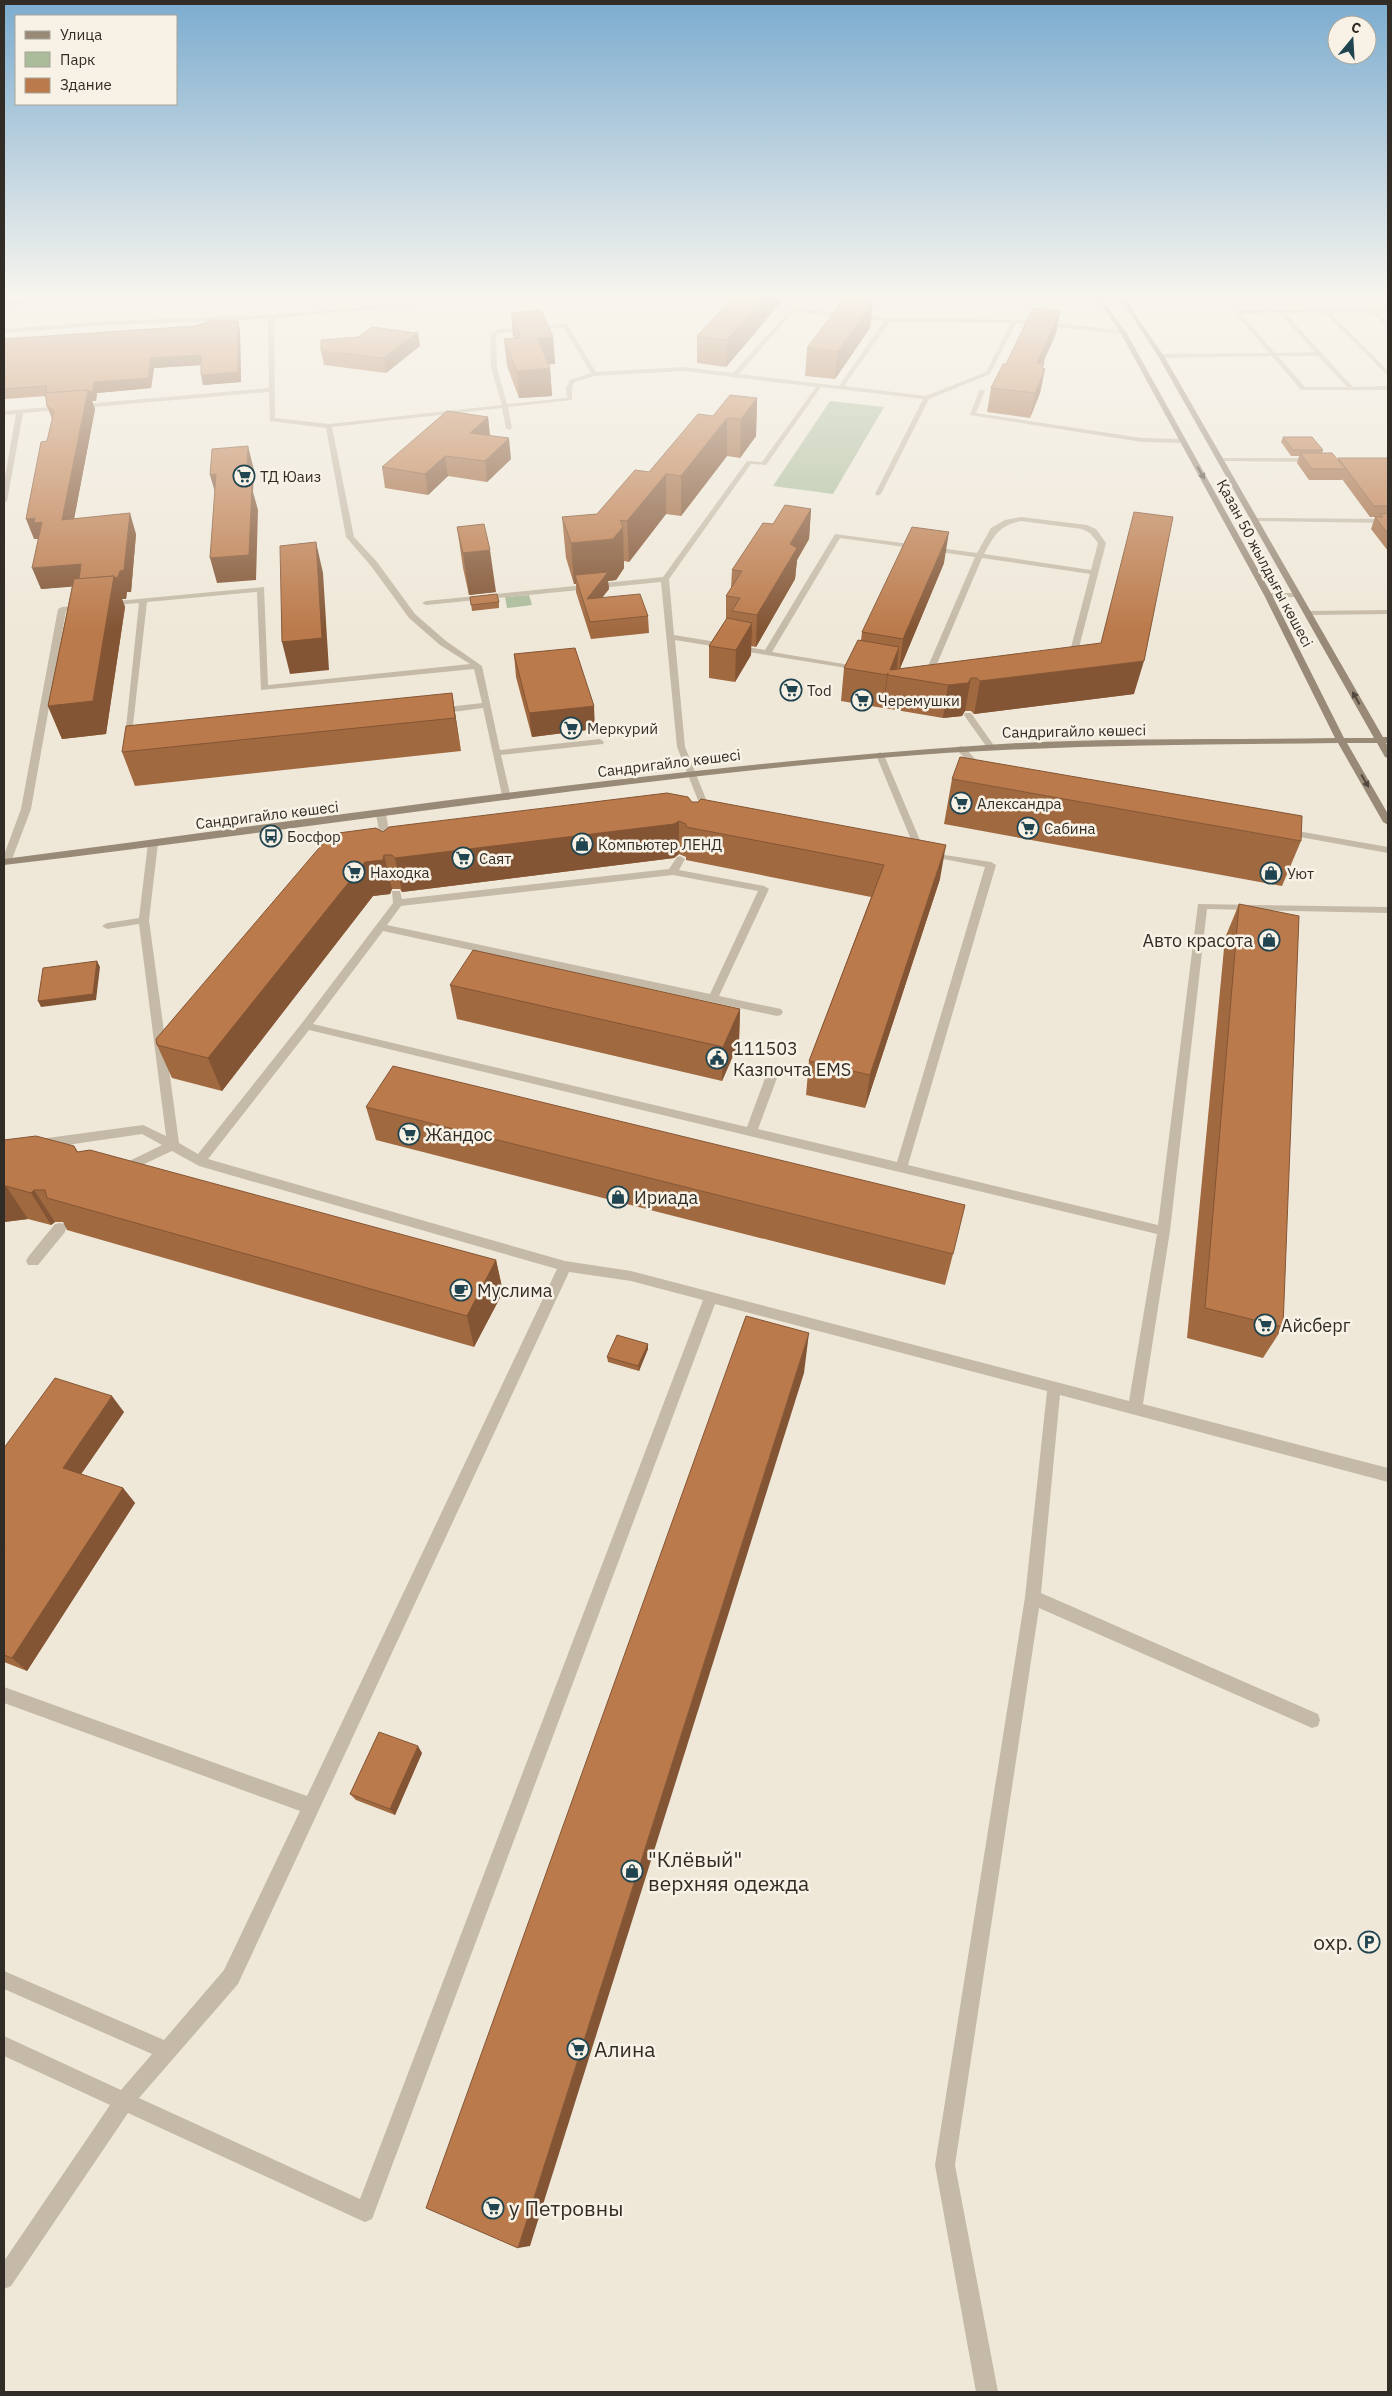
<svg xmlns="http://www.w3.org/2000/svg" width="1392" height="2396" font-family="'IBM Plex Sans',sans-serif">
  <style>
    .green { fill: #abbc9b }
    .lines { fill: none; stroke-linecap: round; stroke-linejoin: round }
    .lane { fill: #c5baa7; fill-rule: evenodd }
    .street { fill: #c5baa7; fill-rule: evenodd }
    .secondary { fill: #998a78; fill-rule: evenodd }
    .wall { fill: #a16940 }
    .shaded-wall { fill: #835534 }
    .building { fill: #bb7a4b; stroke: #835534 }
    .oneway { fill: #51483f }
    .labels { text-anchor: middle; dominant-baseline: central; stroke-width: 5; stroke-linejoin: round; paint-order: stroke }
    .far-poi-label { font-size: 15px; fill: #322c27; stroke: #f7f2e5; text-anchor: start }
    .far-street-label { font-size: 15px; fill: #322c27; stroke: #f7f2e5 }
    .poi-label { font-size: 18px; fill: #322c27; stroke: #f7f2e5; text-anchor: start }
    .near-poi-label { font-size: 21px; fill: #322c27; stroke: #f7f2e5; text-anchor: start }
  </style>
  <rect width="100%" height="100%" fill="#efe8d9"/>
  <g class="green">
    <polygon points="830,401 884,407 833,494 773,486"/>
    <polygon points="529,595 532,605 507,608 505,597"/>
  </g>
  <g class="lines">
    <g class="lane">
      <polygon points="81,295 97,295 4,306 4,302"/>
      <path d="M509,295H527L274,318L275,418L329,424L502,405L491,368L490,334L499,329L567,324L596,372L684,367L733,373L792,308L888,318L1031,320L1125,331L1123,334L1016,323L990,374L929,399L881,494L878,496L875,494L923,399L821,387L766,465L751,464L669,579L674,635L765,650L835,534L977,553L991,528L1005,520L1021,517L1087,525L1096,529L1106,543L1075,663L1071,665L1067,663L1090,574L982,558L931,678L927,680L923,678L975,557L840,538L772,652L862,667H865V671L675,640L685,747L710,809L715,812L710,815L703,813L677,747L661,582L426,605L422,603L426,601L663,577L747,461L762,462L816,387L684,371L595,376L574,382L572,388V400L508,407L512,428L509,430L506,428L502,408L332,427L354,537L377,562L415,614L446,641L482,666L500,750L600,739L604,742L603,744L501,755L511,798L509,800H503L483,708L438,714L434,711L438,708L482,703L474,669L261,690L257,592L147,602L132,734L138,740L134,743L125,737L139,603L104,606V602H107L264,587L268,685L470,664L440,645L409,618L371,566L346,537L326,428L270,421L269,392L23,413L7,501L4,503V483L16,414L4,415V411L269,388L268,319L109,325L4,333V329L109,321L271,315ZM793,312L884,321L839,386L739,374ZM890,322L1011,323L986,372L926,396L844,386ZM563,327L591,373L570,380L566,388L567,398L507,404L497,368L496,335L500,333ZM1021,521L1082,529L1090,533L1098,543L1091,570L984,554C995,535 998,526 1021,521Z"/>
      <path d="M1388,309V313H1378L1388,323V328L1372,313H1331L1388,371V376L1325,313H1285L1353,387L1388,386V390H1301L1272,356L1161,358L1158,356L1161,354L1269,353L1235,313L1237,310ZM1279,313L1315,352L1275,353L1241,314ZM1278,356H1318L1347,387H1305Z"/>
      <polygon points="982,389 985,391 976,413 1142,438 1183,439 1186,441 1183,443 1142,442 970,415 979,391"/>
      <polygon points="1221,458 1314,458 1317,460 1314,462 1219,461 1218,460"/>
      <polygon points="1257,518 1388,519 1388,523 1255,521 1253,520"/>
      <polygon points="85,605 88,605 88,609 66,611 31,809 11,862 4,864 4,855 21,809 58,609 62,607"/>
      <polygon points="1388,610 1388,614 1309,615 1305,613 1309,611"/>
      <polygon points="965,713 971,713 995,747 994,749 988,749 964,715"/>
      <polygon points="961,746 964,747 985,769 985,773 979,773 958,751 958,747"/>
      <path d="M880,752L884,755L925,852L991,862L996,865L908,1165L1158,1225L1198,904L1388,907V913L1207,909L1170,1231L1143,1404L1388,1468V1482L1060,1395L1041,1593L1318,1714L1320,1720L1318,1726L1312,1728L1039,1608L955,2165L998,2392H976L935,2165L1025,1597L1047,1391L715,1304L372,2219L365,2222L358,2219L128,2113L11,2286L4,2289V2261L110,2105L4,2056V2036L121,2090L152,2054L4,1989V1971L164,2040L224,1970L300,1811L4,1703V1687L307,1796L557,1269L199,1166L172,1151L125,1173H117L115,1170L117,1167L162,1145L142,1134L40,1149L36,1147L34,1144L36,1141L40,1139L143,1125L166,1136L139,924L107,929L102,926L107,923L139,918L148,843L153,840L158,843L149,920L179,1143L198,1154L302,1023L393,903L392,891H400L402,899L669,869L677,857L680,856L685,859L679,870L764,886L769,889L719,996L781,1009L783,1012L781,1015L777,1016L383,931L313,1024L747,1127L768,1070L774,1066L780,1070L758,1129L897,1162L985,867L917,854L876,755ZM673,875L758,891L710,994L387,925L401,906ZM309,1030L1157,1234L1129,1401L631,1271L565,1261L208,1159ZM569,1272L631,1281L703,1300L360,2199L139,2098L238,1984Z"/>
      <polygon points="381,811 386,814 392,848 387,851 382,848 376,814"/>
      <polygon points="1286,829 1388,847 1388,853 1283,834 1283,830"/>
      <polygon points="60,1223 65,1224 66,1228 65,1232 38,1265 28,1265 26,1261 28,1257 55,1224"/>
    </g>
    <polygon class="street" points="1265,593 1298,593 1302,595 1298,597 1265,597"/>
    <path class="secondary" d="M1095,295H1099L1126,332L1272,595L1344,738H1374L1158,356L1118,295H1122L1164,356L1383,737H1388V743H1386L1388,747V758L1385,757L1377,743H1347L1388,814V825L1383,822L1338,743C1185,745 1032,745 880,758C587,783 296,831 4,865V859C330,817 657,767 986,745C1102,737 1219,740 1335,738L1264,595L1120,332Z"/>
  </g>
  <g class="wall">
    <polygon points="736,295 787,295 726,367 697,363 697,336"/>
    <polygon points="873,302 870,328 835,379 805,376 807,348"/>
    <polygon points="1060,311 1056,333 1043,363 1043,369 1045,369 1040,393 1030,418 987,412 991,388 1006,364"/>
    <polygon points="511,313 553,337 555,364 549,364 550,368 552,396 519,398 507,366 504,339 513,338"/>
    <polygon points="240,331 241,382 203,385 201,365 154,368 151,388 97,393 96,401 92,401 95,409 74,519 136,534 131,592 127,592 126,599 122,599 125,607 106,734 62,739 48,706 72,586 41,589 38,539 34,539 47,441 52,419 47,406 46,396 5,399 4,403 4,339"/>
    <polygon points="409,333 420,346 386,373 324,365 321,351 358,337"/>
    <polygon points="757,398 756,436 740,458 727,456 681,516 666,514 629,562 624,561 624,568 616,580 608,581 609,589 602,597 648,616 649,633 591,639 576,592 576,584 574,584 566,558 562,517 597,514 649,472 713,416"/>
    <polygon points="488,417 490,436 511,459 487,482 448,476 428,495 385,488 382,467"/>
    <polygon points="1283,437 1323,450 1322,453 1338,460 1338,458 1388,458 1388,551 1371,529 1375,517 1379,517 1370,517 1342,479 1342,480 1309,480 1297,463 1299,456 1291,456 1281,442"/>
    <polygon points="811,509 809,539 797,560 795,579 756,647 751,646 751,655 735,682 709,678 709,646 726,620 726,596 731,588 732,570 773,524"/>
    <polygon points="457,527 496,592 469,595 463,568"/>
    <polygon points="944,563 900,668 1134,694 974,714 971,711 965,711 962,716 943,718 884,708 884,706 883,708 841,701 844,668 861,640 862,632"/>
    <polygon points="470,597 499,602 499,608 472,611"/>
    <polygon points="514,654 595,729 532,737 516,677"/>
    <polygon points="452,693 461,751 135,786 122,752"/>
    <polygon points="952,779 1301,841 1282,886 944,824"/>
    <polygon points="692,802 940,879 865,1108 806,1095 809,1061 871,897 686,860 686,857 679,854 674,858 402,892 400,889 392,889 390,894 373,896 222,1091 172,1078 157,1045 383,832"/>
    <polygon points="1239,904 1283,1327 1263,1358 1187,1338 1225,938"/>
    <polygon points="450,985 740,1009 739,1042 722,1081 457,1019"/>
    <polygon points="366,1107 953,1254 945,1285 376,1140"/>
    <polygon points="4,1140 74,1146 78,1152 496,1260 503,1292 474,1347 67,1230 63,1222 55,1222 51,1225 28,1219 4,1222"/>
    <polygon points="648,1344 648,1349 639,1371 608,1362 607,1357"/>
    <polygon points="124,1412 81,1474 123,1488 135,1503 27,1671 4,1662 4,1448"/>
    <polygon points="422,1753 395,1815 356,1800 350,1794"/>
  </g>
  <g class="shaded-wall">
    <polygon points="766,295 787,295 726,367 727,340"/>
    <polygon points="873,302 870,328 835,379 837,352"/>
    <polygon points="1060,311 1056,333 1033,386 1037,363"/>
    <polygon points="238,321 240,331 241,382 203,385 201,375"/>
    <polygon points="409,332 410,338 418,332 420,346 386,373 384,358"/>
    <polygon points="553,337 555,364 539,365 537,338"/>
    <polygon points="201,355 204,365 154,368 151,388 97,393 96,401 92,401 95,409 70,540 62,520 86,402 51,405 94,382 151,358"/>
    <polygon points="1044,363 1041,377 1045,369 1040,393 1030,418 1035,393"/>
    <polygon points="550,368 552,396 519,398 517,371"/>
    <polygon points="757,398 756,436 740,458 741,419"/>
    <polygon points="488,417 490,437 470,433"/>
    <polygon points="727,418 727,456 681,516 681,476"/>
    <polygon points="509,438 511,459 487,482 485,461"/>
    <polygon points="248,446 254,470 253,492 258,510 256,580 217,583 210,558 246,487"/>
    <polygon points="445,456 448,476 428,495 425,474"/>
    <polygon points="216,474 217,499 210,475"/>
    <polygon points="666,474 666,514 629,562 627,521"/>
    <polygon points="811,509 809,539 797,560 795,579 756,647 757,615 790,544"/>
    <polygon points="130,513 136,534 131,592 127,592 126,599 122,599 125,607 106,734 62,739 48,706 81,586 41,589 32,568 81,564 114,576"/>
    <polygon points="35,518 42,522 40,539 34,539 26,519"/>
    <polygon points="623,527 624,568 616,580 608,581 609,589 588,616 575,575 576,584 574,584 571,543"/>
    <polygon points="949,532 944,563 899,671 903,639"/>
    <polygon points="316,542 323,573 329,670 290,674 282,642"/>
    <polygon points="490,550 496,592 469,595 463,553"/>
    <polygon points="752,623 751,655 735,682 736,650"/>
    <polygon points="899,647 896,677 890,670"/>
    <polygon points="1144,661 1134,694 974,714 980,681"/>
    <polygon points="888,673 884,706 883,708 887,675"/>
    <polygon points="971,678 965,711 962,716 943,718 948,685"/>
    <polygon points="452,693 457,726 461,751 455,718"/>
    <polygon points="594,706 595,729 532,737 529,713"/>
    <polygon points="679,821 679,854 674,858 402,892 395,858"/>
    <polygon points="946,845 940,879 865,1108 870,1075"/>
    <polygon points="384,855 392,889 390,894 373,896 222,1091 208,1058 365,862"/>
    <polygon points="97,961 100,967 96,1000 41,1007 38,1001"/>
    <polygon points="740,1009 739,1042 722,1081 723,1047"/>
    <polygon points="6,1186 28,1219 4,1222 4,1187"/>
    <polygon points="34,1190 55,1222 51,1225 31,1193"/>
    <polygon points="496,1260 503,1292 474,1347 467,1316"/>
    <polygon points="809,1333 804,1373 530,2246 518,2248"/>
    <polygon points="648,1344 648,1349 639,1371 638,1366"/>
    <polygon points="112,1396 124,1412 75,1483 63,1468"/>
    <polygon points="123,1488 135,1503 27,1671 12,1658"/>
    <polygon points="418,1746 422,1753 395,1815 390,1809"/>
  </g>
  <g class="building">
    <polygon points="736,295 766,295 727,340 697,336"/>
    <polygon points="844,299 873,302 837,352 807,348"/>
    <polygon points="1033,308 1060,311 1037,363 1044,363 1042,368 1045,369 1035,393 991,388 1003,364 1006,364"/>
    <polygon points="541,310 553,337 537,338 550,368 517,371 504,339 521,338 511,313"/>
    <polygon points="211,321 238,321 238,372 201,375 201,355 151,358 148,378 94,382 93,391 89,391 88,390 47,393 46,386 4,389 4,339 196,326"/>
    <polygon points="372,327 409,332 407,333 418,332 384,358 321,351 321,340 358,337"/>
    <polygon points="88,390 62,520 130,513 124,570 120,571 118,577 114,578 114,576 79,579 81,564 32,568 42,522 34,523 35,518 26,519 41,442 47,441 54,411 47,406 45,393"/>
    <polygon points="730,395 757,398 741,419 727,418 681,476 666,474 627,521 620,520 623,527 613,539 571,543 562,517 597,514 635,470 649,472 698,414 713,416"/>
    <polygon points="447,411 488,417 470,433 509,438 485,461 445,456 425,474 382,467"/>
    <polygon points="1283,437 1312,437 1323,450 1293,450"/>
    <polygon points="248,446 246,487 252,486 249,555 210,558 216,474 210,475 212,449"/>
    <polygon points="1300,453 1332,453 1346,469 1312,469"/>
    <polygon points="1338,458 1388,458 1388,506 1374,506"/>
    <polygon points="785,505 811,509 790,544 797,548 757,615 732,611 740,598 726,596 742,571 732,570 763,523 773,524"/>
    <polygon points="1134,512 1173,517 1144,661 980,681 977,678 971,678 968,683 948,685 888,675 888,673 887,675 844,668 858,640 899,647 890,670 1101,643"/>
    <polygon points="1388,513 1388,534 1375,517 1383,517 1380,514"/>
    <polygon points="484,524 490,550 463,553 457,527"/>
    <polygon points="912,527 949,532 903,639 862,632"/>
    <polygon points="316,542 322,638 282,642 280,546"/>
    <polygon points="608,572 587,599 640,594 648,616 590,622 575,575"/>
    <polygon points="114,576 93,701 48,706 74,579"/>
    <polygon points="497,594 499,602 471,605 470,597"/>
    <polygon points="727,618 752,623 736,650 709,646"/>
    <polygon points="575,648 594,706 529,713 514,654"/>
    <polygon points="452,693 455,718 122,752 126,726"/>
    <polygon points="960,757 1302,816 1301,841 952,779"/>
    <polygon points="667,793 688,797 692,802 698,802 701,799 946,845 870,1075 809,1061 884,865 686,827 686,824 679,821 674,824 395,858 392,855 384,855 383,860 365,862 208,1058 157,1045 156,1039 331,834 376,828 383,832 389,827"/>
    <polygon points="1239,904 1299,916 1283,1327 1205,1308"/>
    <polygon points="473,950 740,1009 723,1047 450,985"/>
    <polygon points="97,961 93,994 38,1001 43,968"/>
    <polygon points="393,1066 965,1205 953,1254 366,1107"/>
    <polygon points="36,1136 74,1146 77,1152 90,1150 496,1260 467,1316 47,1198 45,1190 34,1190 31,1193 6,1186 4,1187 4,1140"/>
    <polygon points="746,1316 809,1333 518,2248 426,2208"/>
    <polygon points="617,1335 648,1344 638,1366 607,1357"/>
    <polygon points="55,1378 112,1396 63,1468 123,1488 12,1658 4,1655 4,1552 5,1550 4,1549 4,1448"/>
    <polygon points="379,1732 418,1746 390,1809 350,1794"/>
  </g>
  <defs><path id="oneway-solid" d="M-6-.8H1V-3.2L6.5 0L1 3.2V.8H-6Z" transform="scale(1.25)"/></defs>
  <g class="oneway">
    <use href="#oneway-solid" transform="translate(1201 473) rotate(61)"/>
    <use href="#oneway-solid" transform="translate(1356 698) rotate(-119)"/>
    <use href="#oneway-solid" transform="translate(1365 781) rotate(60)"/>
  </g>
  <linearGradient id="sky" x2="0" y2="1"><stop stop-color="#7caccf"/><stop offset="0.47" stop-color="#f8f5ee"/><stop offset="1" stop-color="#f8f5ee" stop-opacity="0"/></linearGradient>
  <rect width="1392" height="630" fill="url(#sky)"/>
  <defs>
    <g id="supermarket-ring" transform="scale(1.125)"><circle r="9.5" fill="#f7f2e5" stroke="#204450" stroke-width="1.5"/><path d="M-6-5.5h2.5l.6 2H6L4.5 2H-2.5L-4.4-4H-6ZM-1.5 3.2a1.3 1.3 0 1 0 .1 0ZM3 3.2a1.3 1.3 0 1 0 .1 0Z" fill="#204450"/></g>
    <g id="bus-ring" transform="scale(1.125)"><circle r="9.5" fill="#f7f2e5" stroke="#204450" stroke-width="1.5"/><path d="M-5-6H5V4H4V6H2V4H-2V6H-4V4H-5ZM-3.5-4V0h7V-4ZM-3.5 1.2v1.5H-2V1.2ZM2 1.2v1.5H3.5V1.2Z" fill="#204450"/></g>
    <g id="shop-ring" transform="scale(1.125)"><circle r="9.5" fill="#f7f2e5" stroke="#204450" stroke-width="1.5"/><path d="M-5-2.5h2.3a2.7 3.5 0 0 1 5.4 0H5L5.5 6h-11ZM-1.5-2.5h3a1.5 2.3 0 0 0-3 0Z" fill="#204450"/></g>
    <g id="civic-ring" transform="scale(1.125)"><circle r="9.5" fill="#f7f2e5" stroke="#204450" stroke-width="1.5"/><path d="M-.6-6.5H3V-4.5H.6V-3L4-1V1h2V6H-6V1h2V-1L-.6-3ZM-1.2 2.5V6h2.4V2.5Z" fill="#204450"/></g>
    <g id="cafe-ring" transform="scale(1.125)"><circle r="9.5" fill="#f7f2e5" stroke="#204450" stroke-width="1.5"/><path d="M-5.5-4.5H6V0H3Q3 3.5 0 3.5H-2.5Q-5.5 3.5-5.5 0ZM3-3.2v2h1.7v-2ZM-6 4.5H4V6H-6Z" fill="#204450"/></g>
    <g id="parking-ring" transform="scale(1.125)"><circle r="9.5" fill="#f7f2e5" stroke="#204450" stroke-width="1.5"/><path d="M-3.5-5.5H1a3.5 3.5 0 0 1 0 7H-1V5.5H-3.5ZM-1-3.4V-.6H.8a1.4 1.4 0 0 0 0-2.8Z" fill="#204450"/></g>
  </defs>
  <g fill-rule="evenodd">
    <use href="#supermarket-ring" x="244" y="476"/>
    <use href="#supermarket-ring" x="791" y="690"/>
    <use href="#supermarket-ring" x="862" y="700"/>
    <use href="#supermarket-ring" x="571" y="728"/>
    <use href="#supermarket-ring" x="961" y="803"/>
    <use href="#supermarket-ring" x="1028" y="828"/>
    <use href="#bus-ring" x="271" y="836"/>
    <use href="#shop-ring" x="582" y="844"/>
    <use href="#supermarket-ring" x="463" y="858"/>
    <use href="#supermarket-ring" x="354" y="872"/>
    <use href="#shop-ring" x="1271" y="873"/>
    <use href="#shop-ring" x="1269" y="940"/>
    <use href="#civic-ring" x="717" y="1058"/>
    <use href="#supermarket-ring" x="409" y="1134"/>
    <use href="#shop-ring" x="618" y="1197"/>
    <use href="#cafe-ring" x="461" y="1290"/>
    <use href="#supermarket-ring" x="1265" y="1325"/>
    <use href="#shop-ring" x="632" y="1871"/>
    <use href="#parking-ring" x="1369" y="1942"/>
    <use href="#supermarket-ring" x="578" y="2049"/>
    <use href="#supermarket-ring" x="493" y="2208"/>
  </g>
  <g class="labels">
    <g class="far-poi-label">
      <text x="260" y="476">ТД Юаиз</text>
      <text x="807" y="690">Tod</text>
      <text x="878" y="700">Черемушки</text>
      <text x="587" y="728">Меркурий</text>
      <text x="977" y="803">Александра</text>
      <text x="1044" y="828">Сабина</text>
      <text x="287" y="836">Босфор</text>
      <text x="598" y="844">Компьютер ЛЕНД</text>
      <text x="479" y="858">Саят</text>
      <text x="370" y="872">Находка</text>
      <text x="1287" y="873">Уют</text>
    </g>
    <g class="far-street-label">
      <text transform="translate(1265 563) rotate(62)">Қазан 50 жылдығы көшесі</text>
      <text transform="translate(1074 731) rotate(-1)">Сандригайло көшесі</text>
      <text transform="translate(669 763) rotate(-7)">Сандригайло көшесі</text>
      <text transform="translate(267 815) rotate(-7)">Сандригайло көшесі</text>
    </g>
    <g class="poi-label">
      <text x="1253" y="940" text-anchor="end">Авто красота</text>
      <text x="733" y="1048">111503<tspan x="733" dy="21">Казпочта EMS</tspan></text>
      <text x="425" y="1134">Жандос</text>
      <text x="634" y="1197">Ириада</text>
      <text x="477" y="1290">Муслима</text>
      <text x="1281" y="1325">Айсберг</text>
    </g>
    <g class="near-poi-label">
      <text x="648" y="1859">"Клёвый"<tspan x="648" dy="24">верхняя одежда</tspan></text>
      <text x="1353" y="1942" text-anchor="end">охр.</text>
      <text x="594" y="2049">Алина</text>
      <text x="509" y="2208">у Петровны</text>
    </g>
  </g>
  <rect width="1392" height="2396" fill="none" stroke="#322c27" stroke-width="10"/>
  <rect x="15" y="15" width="162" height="90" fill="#f7f2e5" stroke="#a8a399"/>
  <rect x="25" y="31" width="25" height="8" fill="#998a78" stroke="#a8a399"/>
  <text x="60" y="40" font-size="15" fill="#322c27">Улица</text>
  <rect x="25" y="52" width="25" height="15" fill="#abbc9b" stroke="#a8a399"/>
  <text x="60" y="65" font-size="15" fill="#322c27">Парк</text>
  <rect x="25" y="78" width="25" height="15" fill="#bb7a4b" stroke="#a8a399"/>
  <text x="60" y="90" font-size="15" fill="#322c27">Здание</text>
  <g transform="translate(1352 40) rotate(18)"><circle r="24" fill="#f7f2e5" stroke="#a8a399"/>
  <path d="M0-4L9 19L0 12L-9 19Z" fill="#204450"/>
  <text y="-8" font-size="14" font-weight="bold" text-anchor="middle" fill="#322c27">С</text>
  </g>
</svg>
